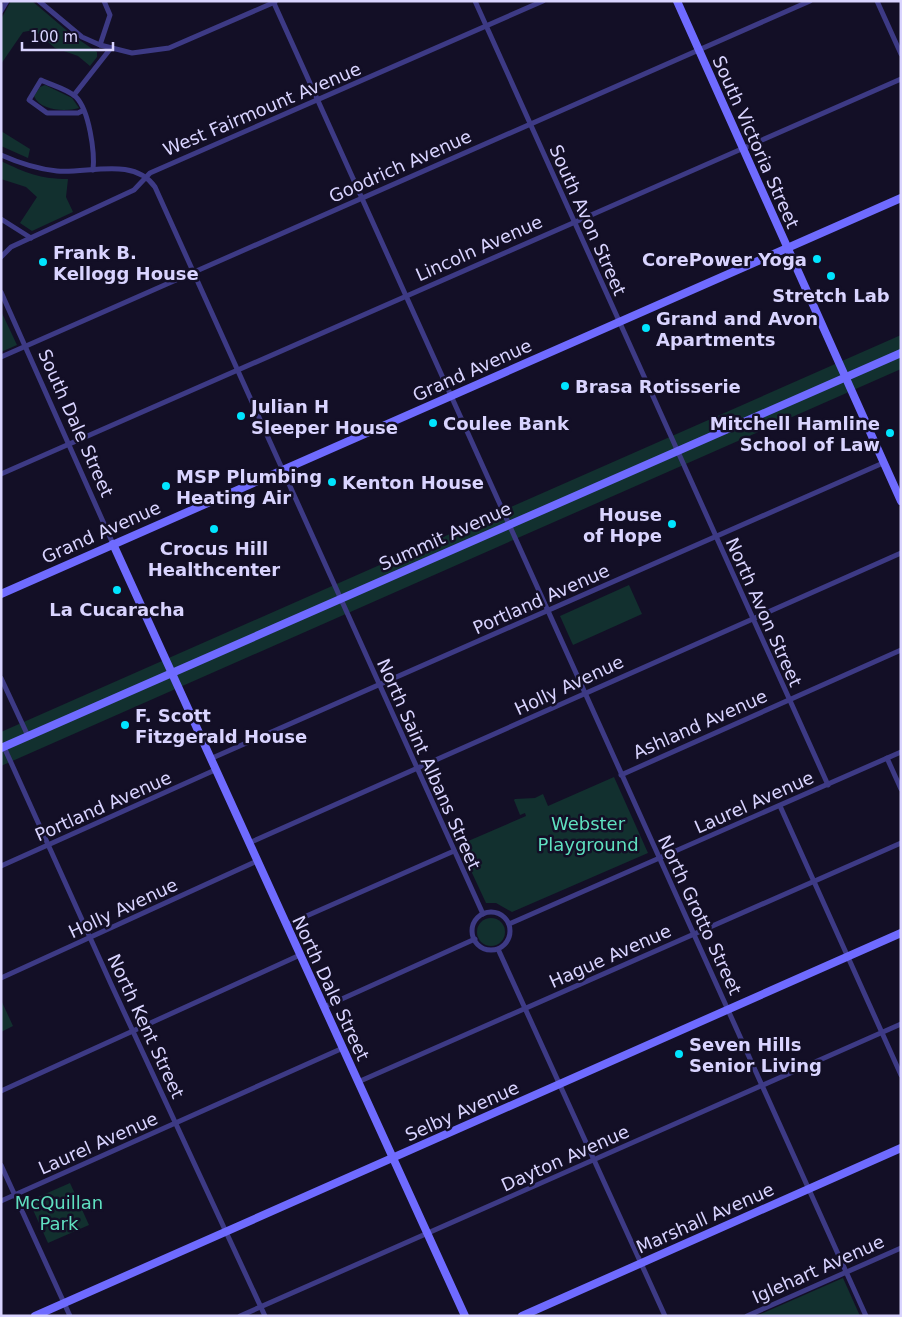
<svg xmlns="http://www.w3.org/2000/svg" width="902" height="1317" font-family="'DejaVu Sans',sans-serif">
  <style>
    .green { fill: #12302f }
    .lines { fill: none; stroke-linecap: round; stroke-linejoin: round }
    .street { stroke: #3d3a85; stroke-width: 5 }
    .secondary { stroke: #6f6bff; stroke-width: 8 }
    .poi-dot { fill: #00e5ff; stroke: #130f26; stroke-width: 2 }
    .labels { text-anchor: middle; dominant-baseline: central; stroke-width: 5; stroke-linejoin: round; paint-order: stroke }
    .street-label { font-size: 18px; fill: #d9d4ff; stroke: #130f26 }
    .poi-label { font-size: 18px; font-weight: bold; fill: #d9d4ff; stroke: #130f26; text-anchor: start }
    .park-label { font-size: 18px; fill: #5fe0c0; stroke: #130f26 }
  </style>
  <rect width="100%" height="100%" fill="#130f26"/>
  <g class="green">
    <polygon points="11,1 32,1 72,35 97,52 97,57 90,66 78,56 55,48 34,30 23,32 1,64 1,19"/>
    <path d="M45,85L72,98L79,108C66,112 40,111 34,96L40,87Z"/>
    <polygon points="1,131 30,149 28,158 1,146"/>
    <path d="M1,161C26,173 40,179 68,179L66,197L73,212L32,231L20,223L37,197L26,187L1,179Z"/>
    <polygon points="1,311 17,345 1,352"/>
    <polygon points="901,335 901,369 1,766 1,732"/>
    <polygon points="629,585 642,614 573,645 560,616"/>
    <polygon points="614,777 648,853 512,912 496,903 486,903 459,845 526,816 525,813 520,815 514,800 515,799 535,798 543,794 548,806"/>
    <circle cx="491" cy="932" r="14"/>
    <polygon points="1,1000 13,1026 1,1032"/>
    <polygon points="70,1183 89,1225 48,1243 29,1201"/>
    <polygon points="843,1278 860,1316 756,1316"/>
  </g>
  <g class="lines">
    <g class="street">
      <polyline points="39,1 82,37 100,45 132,53 169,48 275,2"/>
      <polyline points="273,1 866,1316"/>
      <polyline points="475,1 828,785"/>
      <polyline points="877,1 901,54"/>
      <polyline points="1,11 7,1"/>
      <polyline points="100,45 110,15 104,1"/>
      <polyline points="74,95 111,48"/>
      <path d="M84,110L78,113H47L29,100L41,80C51,85 68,89 76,97C89,110 95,152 93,170"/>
      <path d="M1,155C19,163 37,169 57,171C87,174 134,156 155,187L483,914"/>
      <polyline points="1,219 31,238"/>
      <polyline points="1,257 11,247 134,190 150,173 543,1"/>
      <polyline points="1,292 113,544"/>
      <polyline points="1,357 810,1"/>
      <polyline points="1,474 901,79"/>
      <polyline points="1,678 28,736"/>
      <polyline points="4,747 111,984 265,1316"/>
      <polyline points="887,758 901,789"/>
      <polyline points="210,759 883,463"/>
      <polyline points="621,775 901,650"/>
      <polyline points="780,806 901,1075"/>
      <polyline points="249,843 901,553"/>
      <polyline points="1,866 215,770"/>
      <circle cx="491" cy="931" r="19"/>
      <polyline points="509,924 901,752"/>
      <polyline points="286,925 454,851"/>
      <polyline points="498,949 665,1316"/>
      <polyline points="1,978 257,861"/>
      <polyline points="324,1007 475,939"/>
      <polyline points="358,1082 901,843"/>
      <polyline points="1,1091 300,955"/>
      <polyline points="1,1165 70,1316"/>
      <polyline points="1,1201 343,1048"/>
      <polyline points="240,1316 901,1024"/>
      <polyline points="747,1316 901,1248"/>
    </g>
    <g class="secondary">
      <polyline points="677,1 901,501"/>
      <polyline points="113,544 465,1316"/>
      <polyline points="1,594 901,198"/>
      <polyline points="1,748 901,353"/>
      <polyline points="35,1316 901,933"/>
      <polyline points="522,1316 901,1148"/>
    </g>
  </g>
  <g class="poi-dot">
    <circle cx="817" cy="259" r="5"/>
    <circle cx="43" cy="262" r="5"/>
    <circle cx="831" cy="276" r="5"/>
    <circle cx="646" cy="328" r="5"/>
    <circle cx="565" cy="386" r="5"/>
    <circle cx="241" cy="416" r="5"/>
    <circle cx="433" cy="423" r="5"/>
    <circle cx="890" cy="433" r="5"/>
    <circle cx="332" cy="482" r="5"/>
    <circle cx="166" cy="486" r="5"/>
    <circle cx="672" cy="524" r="5"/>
    <circle cx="214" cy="529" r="5"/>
    <circle cx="117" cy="590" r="5"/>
    <circle cx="125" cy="725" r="5"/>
    <circle cx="679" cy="1054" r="5"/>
  </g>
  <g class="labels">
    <g class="street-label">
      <text transform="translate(262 109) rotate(-23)">West Fairmount Avenue</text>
      <text transform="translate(756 142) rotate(66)">South Victoria Street</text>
      <text transform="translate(400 166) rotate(-24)">Goodrich Avenue</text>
      <text transform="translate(588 220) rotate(66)">South Avon Street</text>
      <text transform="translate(479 248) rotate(-24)">Lincoln Avenue</text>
      <text transform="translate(472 370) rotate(-24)">Grand Avenue</text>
      <text transform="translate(76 423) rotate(66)">South Dale Street</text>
      <text transform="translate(101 532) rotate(-24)">Grand Avenue</text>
      <text transform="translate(445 536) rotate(-24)">Summit Avenue</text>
      <text transform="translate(541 599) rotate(-24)">Portland Avenue</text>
      <text transform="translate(764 612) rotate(66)">North Avon Street</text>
      <text transform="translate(569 685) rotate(-25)">Holly Avenue</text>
      <text transform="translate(700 724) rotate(-24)">Ashland Avenue</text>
      <text transform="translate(429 764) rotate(66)">North Saint Albans Street</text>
      <text transform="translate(754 802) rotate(-24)">Laurel Avenue</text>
      <text transform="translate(103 806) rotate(-24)">Portland Avenue</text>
      <text transform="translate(123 908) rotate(-25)">Holly Avenue</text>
      <text transform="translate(700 915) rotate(65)">North Grotto Street</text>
      <text transform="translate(610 956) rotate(-24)">Hague Avenue</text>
      <text transform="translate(331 988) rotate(65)">North Dale Street</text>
      <text transform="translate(146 1026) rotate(65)">North Kent Street</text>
      <text transform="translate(462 1111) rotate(-24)">Selby Avenue</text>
      <text transform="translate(98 1143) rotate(-24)">Laurel Avenue</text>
      <text transform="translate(565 1158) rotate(-24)">Dayton Avenue</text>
      <text transform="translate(705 1218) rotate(-24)">Marshall Avenue</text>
      <text transform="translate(818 1269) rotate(-24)">Iglehart Avenue</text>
    </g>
    <g class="poi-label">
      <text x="53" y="252">Frank B.<tspan x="53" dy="21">Kellogg House</tspan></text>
      <text x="807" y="259" text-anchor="end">CorePower Yoga</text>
      <text x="831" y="295" text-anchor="middle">Stretch Lab</text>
      <text x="656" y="318">Grand and Avon<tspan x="656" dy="21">Apartments</tspan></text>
      <text x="575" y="386">Brasa Rotisserie</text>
      <text x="251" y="406">Julian H<tspan x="251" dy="21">Sleeper House</tspan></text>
      <text x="443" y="423">Coulee Bank</text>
      <text x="880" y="423" text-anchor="end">Mitchell Hamline<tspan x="880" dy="21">School of Law</tspan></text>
      <text x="176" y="476">MSP Plumbing<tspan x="176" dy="21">Heating Air</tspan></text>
      <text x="342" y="482">Kenton House</text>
      <text x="662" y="514" text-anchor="end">House<tspan x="662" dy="21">of Hope</tspan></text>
      <text x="214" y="548" text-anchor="middle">Crocus Hill<tspan x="214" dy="21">Healthcenter</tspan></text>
      <text x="117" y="609" text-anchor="middle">La Cucaracha</text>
      <text x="135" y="715">F. Scott<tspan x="135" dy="21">Fitzgerald House</tspan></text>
      <text x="689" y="1044">Seven Hills<tspan x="689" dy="21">Senior Living</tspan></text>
    </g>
    <g class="park-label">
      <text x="588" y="823">Webster<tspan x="588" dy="21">Playground</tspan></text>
      <text x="59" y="1202">McQuillan<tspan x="59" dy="21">Park</tspan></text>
    </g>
  </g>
  <rect width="902" height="1317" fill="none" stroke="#d9d4ff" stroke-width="5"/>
  <path d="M22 42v8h91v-8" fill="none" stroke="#d9d4ff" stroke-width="2.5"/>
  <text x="30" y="42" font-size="15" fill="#d9d4ff" stroke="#130f26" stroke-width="4" paint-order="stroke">100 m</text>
</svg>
